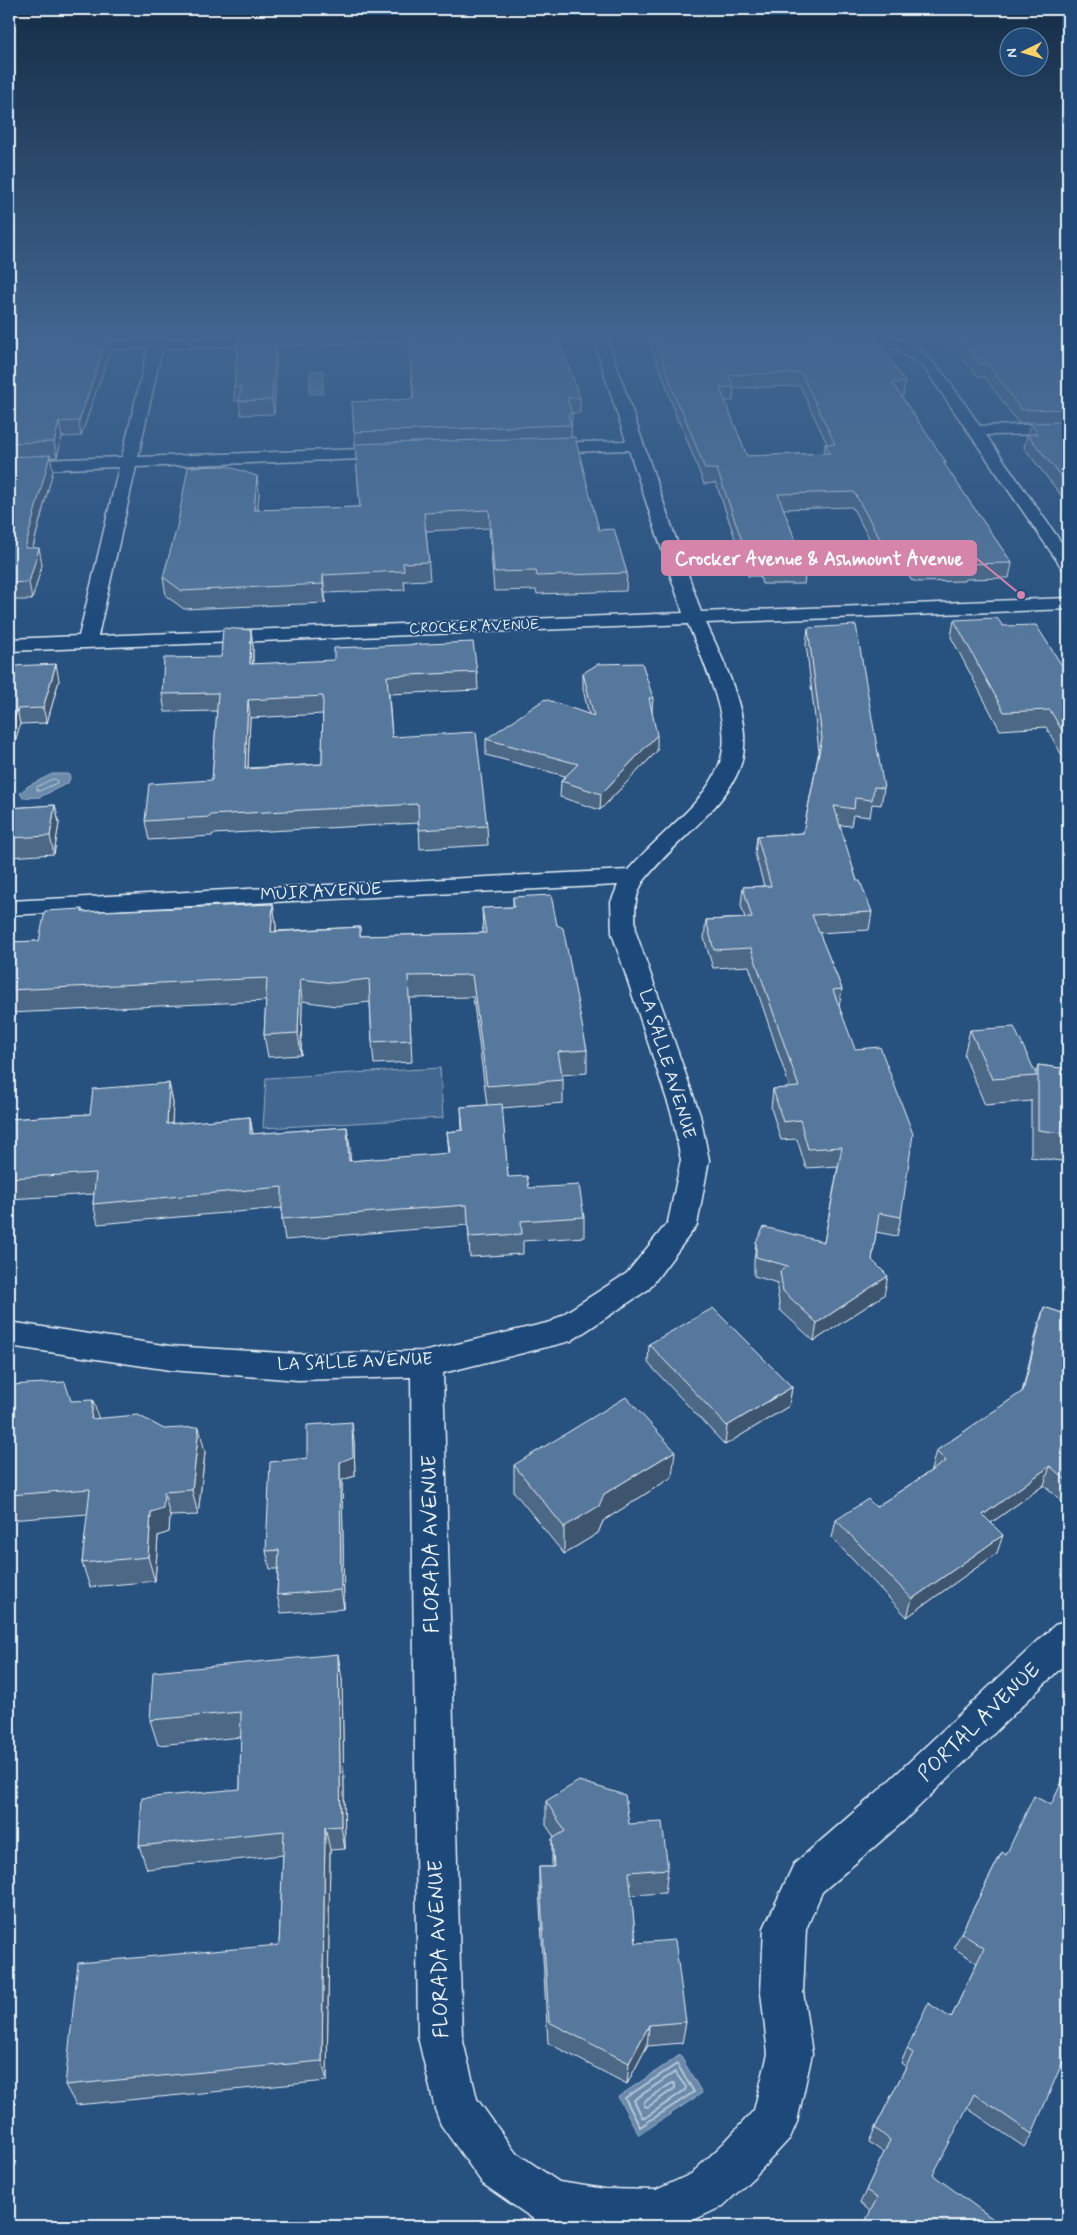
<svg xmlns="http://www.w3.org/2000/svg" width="1077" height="2235" font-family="Mynerve,sans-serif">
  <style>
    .green { fill: #436891; stroke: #96acc4 }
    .water { fill: #6b8aaa; stroke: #9db3c9 }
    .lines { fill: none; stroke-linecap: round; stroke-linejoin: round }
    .shore-far1 { stroke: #b6c8d9; stroke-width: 1 }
    .shore { stroke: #b6c8d9; stroke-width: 2 }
    .minor-casing { stroke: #e8f1f8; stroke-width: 3 }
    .minor { fill: #1f4a7a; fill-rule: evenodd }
    .wall { fill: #4b6787; stroke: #e8f1f8; fill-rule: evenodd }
    .shaded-wall { fill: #3d546e; stroke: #e8f1f8 }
    .building { fill: #57789d; stroke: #e8f1f8; fill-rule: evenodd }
    .labels { text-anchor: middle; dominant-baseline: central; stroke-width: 4; stroke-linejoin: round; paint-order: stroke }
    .far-street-label { font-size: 15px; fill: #e8f1f8; stroke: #1f4a7a }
    .street-label { font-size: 18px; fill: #e8f1f8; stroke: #1f4a7a }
    .near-street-label { font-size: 21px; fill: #e8f1f8; stroke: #1f4a7a }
    .leader { fill: none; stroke: #d584aa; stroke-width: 2 }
    .callout-dot { fill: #d584aa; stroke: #1f4a7a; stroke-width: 2 }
    .callout { fill: #d584aa; stroke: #d584aa; stroke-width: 2 }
    .callout-label { font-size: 19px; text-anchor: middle; font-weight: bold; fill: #fff }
  </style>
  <rect width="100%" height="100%" fill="#27517f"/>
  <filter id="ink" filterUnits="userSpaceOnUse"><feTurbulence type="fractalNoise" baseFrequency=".02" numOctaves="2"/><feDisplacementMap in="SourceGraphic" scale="10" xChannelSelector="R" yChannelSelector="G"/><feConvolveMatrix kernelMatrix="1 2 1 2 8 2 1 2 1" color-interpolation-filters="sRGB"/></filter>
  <g filter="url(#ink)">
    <polygon class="green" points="440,1068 443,1118 263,1128 266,1078"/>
    <g class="water">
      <polygon points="324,370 323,394 309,394 310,371"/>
      <polygon points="52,774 69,774 70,778 68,783 40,797 23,798 20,793 28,786"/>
      <polygon points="680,2055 702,2093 639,2135 618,2097"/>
    </g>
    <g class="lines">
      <polygon class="shore-far1" points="53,779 57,780 57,783 39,791 37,790 37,787"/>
      <g class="shore">
        <polygon points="677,2064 694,2092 640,2127 625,2098"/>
        <polygon points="675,2072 686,2087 685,2090 645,2118 642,2117 634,2100"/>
        <polygon points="672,2083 675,2084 675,2088 648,2107 644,2106 644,2102"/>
      </g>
      <g class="minor-casing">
        <g id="minor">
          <path d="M307,335H468L461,339L162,348L138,457L392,448L398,450L400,453L398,456L392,458L136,467L98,636L683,613L629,450L540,453L534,451L532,448L534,445L540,443L626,441L592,335H606L701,612L1068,598V609L706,623C722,657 747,709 744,747C743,773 724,798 706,816C685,838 661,858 643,882C633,899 635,914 636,933L700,1115L709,1160L697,1225L649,1289L571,1341L443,1373L462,2037L477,2099L515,2152L559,2182L605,2189L656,2190L691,2174L724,2143L754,2110L768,2054L761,1992L764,1928L794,1864L876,1793L1055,1625L1068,1621V1661L904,1821L822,1892L806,1929L803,1992L812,2054L797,2122L790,2138L756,2175L723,2206L681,2226H549L535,2220L483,2184L441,2125L435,2109L418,2037L411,1377L298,1380L170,1370L9,1346V1322L170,1346L298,1354L427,1351L551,1322L627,1273L668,1222L681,1160L672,1115L612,933L611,902L618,885L9,915V901L628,870C648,847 672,827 693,805C707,789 721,770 723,748C728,715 701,655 688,624L9,651V639L79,636L119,467L9,471V461L122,457L148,348L9,352V344Z"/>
          <path d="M864,335C872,335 880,334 888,336C933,346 955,391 980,426L1068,424V434L986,435L1068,552V569L1062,568L923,366L896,349L866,338Z"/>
        </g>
      </g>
      <use href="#minor" class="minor"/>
    </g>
    <g class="wall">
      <polygon points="9,335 116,335 115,339 108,339 110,351 81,436 62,437 57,457 50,458 53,471 33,548 39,548 42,565 32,600 9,600"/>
      <polygon points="239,335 276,335 277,346 274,414 241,415 239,401 235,401 234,387"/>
      <polygon points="408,335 561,346 580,398 580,413 572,413 571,437 599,530 627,573 626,591 537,594 536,590 494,591 489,528 426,531 430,580 404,581 405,590 325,593 325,603 184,609 166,596 163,577 259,493 257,510 360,507 352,402 413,399"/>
      <path d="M649,335H873L905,382L903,396H901L946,462L945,465L976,511L1012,563L1009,578L965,579L964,581L918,582L911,580L899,555L879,556L852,507L783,509L806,569L804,584H762L760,576H748L716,483L704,484L680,422H678L663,376L650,345V338ZM800,386L827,444H825L824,453L747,456L725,401H733L734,388Z"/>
      <polygon points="943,335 1068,335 1068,504 1024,448 1030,423 1018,423 985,377 978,377"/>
      <polygon points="954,620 1003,626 1068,675 1068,766 1046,727 1000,730 951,637"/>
      <polygon points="808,628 884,788 881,805 872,804 870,817 853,815 851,826 839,825 857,881 872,912 869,930 819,933 842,989 839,1006 901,1217 897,1236 876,1232 872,1260 884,1295 814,1341 780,1310 777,1289 778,1283 754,1276 754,1261 756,1242 824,1242 838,1166 806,1168 797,1139 781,1140 771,1108 773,1089 790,1088 749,966 713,968 704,938 706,920 745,918 741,905 743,887 764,886 755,854 757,836 803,833 819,751 806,644"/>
      <path d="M251,630L253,647V664L477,672L478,690L389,694L392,737L487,826L488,845L420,849L419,823L213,834L212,836L149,840L145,821L212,780L217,711L165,712L162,694L221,657ZM323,714L322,764L248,768L250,718Z"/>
      <polygon points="9,668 59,680 47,723 20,724 9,765"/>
      <polygon points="583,673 653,698 652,710 657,751 600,810 560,797 561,781 565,776 486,755 486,739 589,715 583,689"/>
      <polygon points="55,805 59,823 54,854 9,857 9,808"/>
      <polygon points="513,897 557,925 587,1050 587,1073 562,1075 563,1080 563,1103 502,1108 508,1177 584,1217 584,1237 523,1241 523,1254 470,1257 468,1225 285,1240 282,1219 282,1208 98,1224 93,1204 94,1194 9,1199 9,1119 90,1114 169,1083 173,1103 172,1124 250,1117 253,1134 347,1127 350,1161 449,1154 447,1132 462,1130 461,1107 487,1105 473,997 409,998 412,1062 374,1064 372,1042 370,1002 336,1006 302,1001 301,1055 268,1057 264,1035 266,1001 9,1013 9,942 39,941 82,909 82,912 273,904 276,926 276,931 360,927 360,936 483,933 482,908 513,907"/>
      <polygon points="970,1030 1036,1073 1038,1065 1068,1069 1068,1162 1031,1157 1031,1100 1031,1101 985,1105 964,1055"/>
      <polygon points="1044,1307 1068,1315 1068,1507 1044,1485 991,1523 997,1553 907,1617 832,1538 836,1520 876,1507 932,1470 931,1470 936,1451 1022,1392 1038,1326"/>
      <polygon points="649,1344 792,1387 789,1406 725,1445 648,1363"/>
      <polygon points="9,1385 71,1401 99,1419 205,1452 198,1515 170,1516 169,1532 158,1536 155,1581 90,1587 82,1563 88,1514 9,1520"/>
      <polygon points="354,1441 355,1476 342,1480 344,1609 281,1613 277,1595 278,1569 270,1569 266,1551 307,1458"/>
      <polygon points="514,1465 672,1477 603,1521 598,1533 564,1554 514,1492"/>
      <polygon points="342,1679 345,1849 330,1850 327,2081 76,2105 65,2085 279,1945 283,1855 147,1869 139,1846 240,1789 241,1737 158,1745 150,1720"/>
      <polygon points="546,1801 629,1824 668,1869 665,1893 631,1895 636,1943 686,2022 682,2043 647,2046 627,2084 548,2043 539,1890 539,1867 552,1867 552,1839 554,1837 546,1825"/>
      <polygon points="1002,1852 1032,2134 1024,2147 967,2108 870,2211 860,2203 884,2153 869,2142 875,2128 906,2067 901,2063 907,2049 951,2018 977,1963 954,1948 961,1933"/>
    </g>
    <g class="shaded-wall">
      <polygon points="276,335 277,346 274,414 272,400"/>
      <polygon points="108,336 110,351 81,436 79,421"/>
      <polygon points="59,422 62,437 57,457 54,442"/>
      <polygon points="50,455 53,471 28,565 25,548"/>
      <polygon points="257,476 259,493 256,528 254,510"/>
      <polygon points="39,548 42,565 32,600 29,582"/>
      <polygon points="323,575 325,593 325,603 323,584"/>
      <polygon points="251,630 253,647 252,682 250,664"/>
      <polygon points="56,664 59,680 47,723 43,708"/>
      <polygon points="248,700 250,718 247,787 245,769"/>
      <polygon points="17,709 20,724 9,765 9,736"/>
      <polygon points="657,735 657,751 600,810 601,794"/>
      <polygon points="55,805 59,823 54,854 50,836"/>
      <polygon points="273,904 276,926 274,954 271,932"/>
      <polygon points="300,979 302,1001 301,1055 298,1033"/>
      <polygon points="169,1083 173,1103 171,1144 167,1124"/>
      <polygon points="250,1117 253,1137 250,1134"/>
      <polygon points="347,1127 350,1147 351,1181 349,1161"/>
      <polygon points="888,1276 884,1295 814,1341 817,1323"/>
      <polygon points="792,1387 789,1406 725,1445 727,1426"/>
      <polygon points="93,1400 100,1424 91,1419"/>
      <polygon points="352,1422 354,1441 355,1476 342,1480 344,1609 341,1590 340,1462"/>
      <polygon points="199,1427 205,1452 198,1515 192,1490"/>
      <polygon points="675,1451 672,1477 603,1521 598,1533 564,1554 564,1527 604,1494"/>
      <polygon points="1050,1466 1044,1485 977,1533 983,1515"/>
      <polygon points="164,1492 170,1516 169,1532 158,1536 155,1581 148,1557 151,1512"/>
      <polygon points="1003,1535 997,1553 907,1617 912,1599"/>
      <polygon points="338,1654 342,1679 345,1849 341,1826"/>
      <polygon points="325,1827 330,1850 327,2081 322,2061"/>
      <polygon points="649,2025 647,2046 627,2084 629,2063"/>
    </g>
    <g class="building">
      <polygon points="239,335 276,335 272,400 239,401 241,387 234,387"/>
      <polygon points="408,335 559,335 561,346 580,398 567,398 572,413 568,414 571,425 354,432 352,402 414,399"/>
      <path d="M652,335H873L905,382L892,383L946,462H943L976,511L1012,563L966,564L967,566L920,567L914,565L901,541H881L854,492L778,494L806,569H764L761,561H749L717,469H705L681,408H679L664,363ZM801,373L835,444H825L830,453L747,456L720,388L734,387L728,375Z"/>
      <polygon points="956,335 1068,335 1068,409 1021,410 987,363 980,364"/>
      <polygon points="108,336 79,421 59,422 54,442 9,443 9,339"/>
      <polygon points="1068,422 1068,485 1027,434 1038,434 1030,423"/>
      <polygon points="575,437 599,530 614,529 627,573 537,576 536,571 494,572 489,510 424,513 429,562 403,563 404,571 323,575 323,584 182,591 163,577 177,527 188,467 227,466 257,476 254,510 360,507 355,444"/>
      <polygon points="50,455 25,548 39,548 29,582 9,583 9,457"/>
      <polygon points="997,618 1003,626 1036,625 1068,675 1068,741 1050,710 1004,712 954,620"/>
      <polygon points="856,625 884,788 874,787 872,800 855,798 854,809 834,806 857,881 860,881 872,912 812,915 842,989 833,990 855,1049 880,1047 913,1134 901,1217 879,1213 872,1260 888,1276 817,1323 783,1291 780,1271 788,1266 756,1257 756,1242 764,1227 824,1242 842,1147 808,1149 800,1120 783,1122 773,1089 799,1087 751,948 714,950 706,920 752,918 743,887 771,886 757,836 803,833 822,738 808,628"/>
      <path d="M223,628L251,630L250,664L334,660V648L473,642L477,672L387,676L392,737L476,732L487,826L419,830L418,804L210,815V817L145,821L149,784L212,780L218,693L162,694L164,658L221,657ZM323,696L322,764L245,769L248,700Z"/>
      <polygon points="642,663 653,698 649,698 657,735 601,794 561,781 578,764 486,739 545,699 594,716 583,673 598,664"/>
      <polygon points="56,664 43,708 17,709 9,736 9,668 13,668 14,666"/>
      <polygon points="55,805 50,836 9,838 9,808"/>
      <polygon points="551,895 557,925 563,928 587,1050 558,1052 563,1080 487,1086 472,975 408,976 411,1040 372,1042 369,979 334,983 300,979 298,1033 264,1035 267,978 9,990 9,942 39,941 45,911 82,909 82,912 273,904 271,932 360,927 360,936 486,933 482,908 514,907 513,897"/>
      <polygon points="1014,1027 1037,1076 992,1079 970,1030"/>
      <polygon points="1038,1065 1068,1069 1068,1134 1038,1130"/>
      <polygon points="169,1083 167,1124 250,1117 250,1134 347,1127 349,1161 450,1153 447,1132 463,1130 461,1107 502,1104 508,1177 527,1176 529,1188 579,1185 584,1217 521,1221 522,1234 469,1237 467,1205 282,1219 282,1187 93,1204 96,1173 9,1178 9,1119 90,1114 93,1089"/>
      <polygon points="1044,1307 1068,1315 1068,1421 1067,1424 1068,1425 1068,1482 1050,1466 983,1515 1003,1535 912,1599 836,1520 868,1499 876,1507 946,1461 936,1451 1023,1391"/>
      <polygon points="713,1308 792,1387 727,1426 649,1344"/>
      <polygon points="65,1382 71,1401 93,1400 91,1419 138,1415 164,1429 199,1427 192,1490 164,1492 163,1508 151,1512 148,1557 82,1563 90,1489 9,1495 9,1385"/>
      <polygon points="626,1397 675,1451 604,1494 599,1506 564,1527 514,1465"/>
      <polygon points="352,1422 353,1457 340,1462 341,1590 277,1595 279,1550 266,1551 270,1462 307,1458 307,1425"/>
      <polygon points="338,1654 341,1826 325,1827 322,2061 65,2085 78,1963 279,1945 284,1831 139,1846 142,1798 240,1789 241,1712 150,1720 153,1672"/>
      <polygon points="1068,1769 1068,2049 1032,2134 974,2094 933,2175 996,2221 993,2226 863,2226 877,2198 866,2190 890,2140 875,2128 913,2053 907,2049 928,2003 951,2018 984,1948 961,1933 1002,1852 1006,1855 1034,1796 1051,1805"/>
      <polygon points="579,1781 625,1795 629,1824 662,1822 668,1869 629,1872 636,1943 675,1940 686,2022 649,2025 629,2063 549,2022 539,1867 554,1867 552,1839 565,1831 546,1801"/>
    </g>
  </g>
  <linearGradient id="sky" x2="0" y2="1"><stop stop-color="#152d46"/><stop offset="0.52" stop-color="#416590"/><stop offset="1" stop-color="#416590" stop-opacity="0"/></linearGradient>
  <rect width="1077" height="648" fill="url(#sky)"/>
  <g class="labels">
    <g class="far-street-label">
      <text transform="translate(474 627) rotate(-2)">CROCKER AVENUE</text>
    </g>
    <g class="street-label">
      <text transform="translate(321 892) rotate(-3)">MUIR AVENUE</text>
      <text transform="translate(667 1064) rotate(73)">LA SALLE AVENUE</text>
      <text transform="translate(355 1362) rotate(-2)">LA SALLE AVENUE</text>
    </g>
    <g class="near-street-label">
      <text transform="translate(431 1544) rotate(-91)">FLORADA AVENUE</text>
      <text transform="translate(979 1722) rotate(-44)">PORTAL AVENUE</text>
      <text transform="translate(439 1949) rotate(-92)">FLORADA AVENUE</text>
    </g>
  </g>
  <path class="leader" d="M1021 595L976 558"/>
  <circle class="callout-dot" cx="1021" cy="595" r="5"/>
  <rect class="callout" x="662" y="541" width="314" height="34" rx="5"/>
  <g class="callout-label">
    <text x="819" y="565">Crocker Avenue &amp; Ashmount Avenue</text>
  </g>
  <rect width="1077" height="2235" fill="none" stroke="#1f4a7a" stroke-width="30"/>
  <rect x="15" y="15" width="1047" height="2205" fill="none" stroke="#e8f1f8" stroke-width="2" filter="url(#ink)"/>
  <g transform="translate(1024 52) rotate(265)"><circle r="24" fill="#1f4a7a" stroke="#6f8dac"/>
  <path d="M0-4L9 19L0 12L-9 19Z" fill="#ffd166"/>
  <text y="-8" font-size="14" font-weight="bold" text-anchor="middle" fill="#e8f1f8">N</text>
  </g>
</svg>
